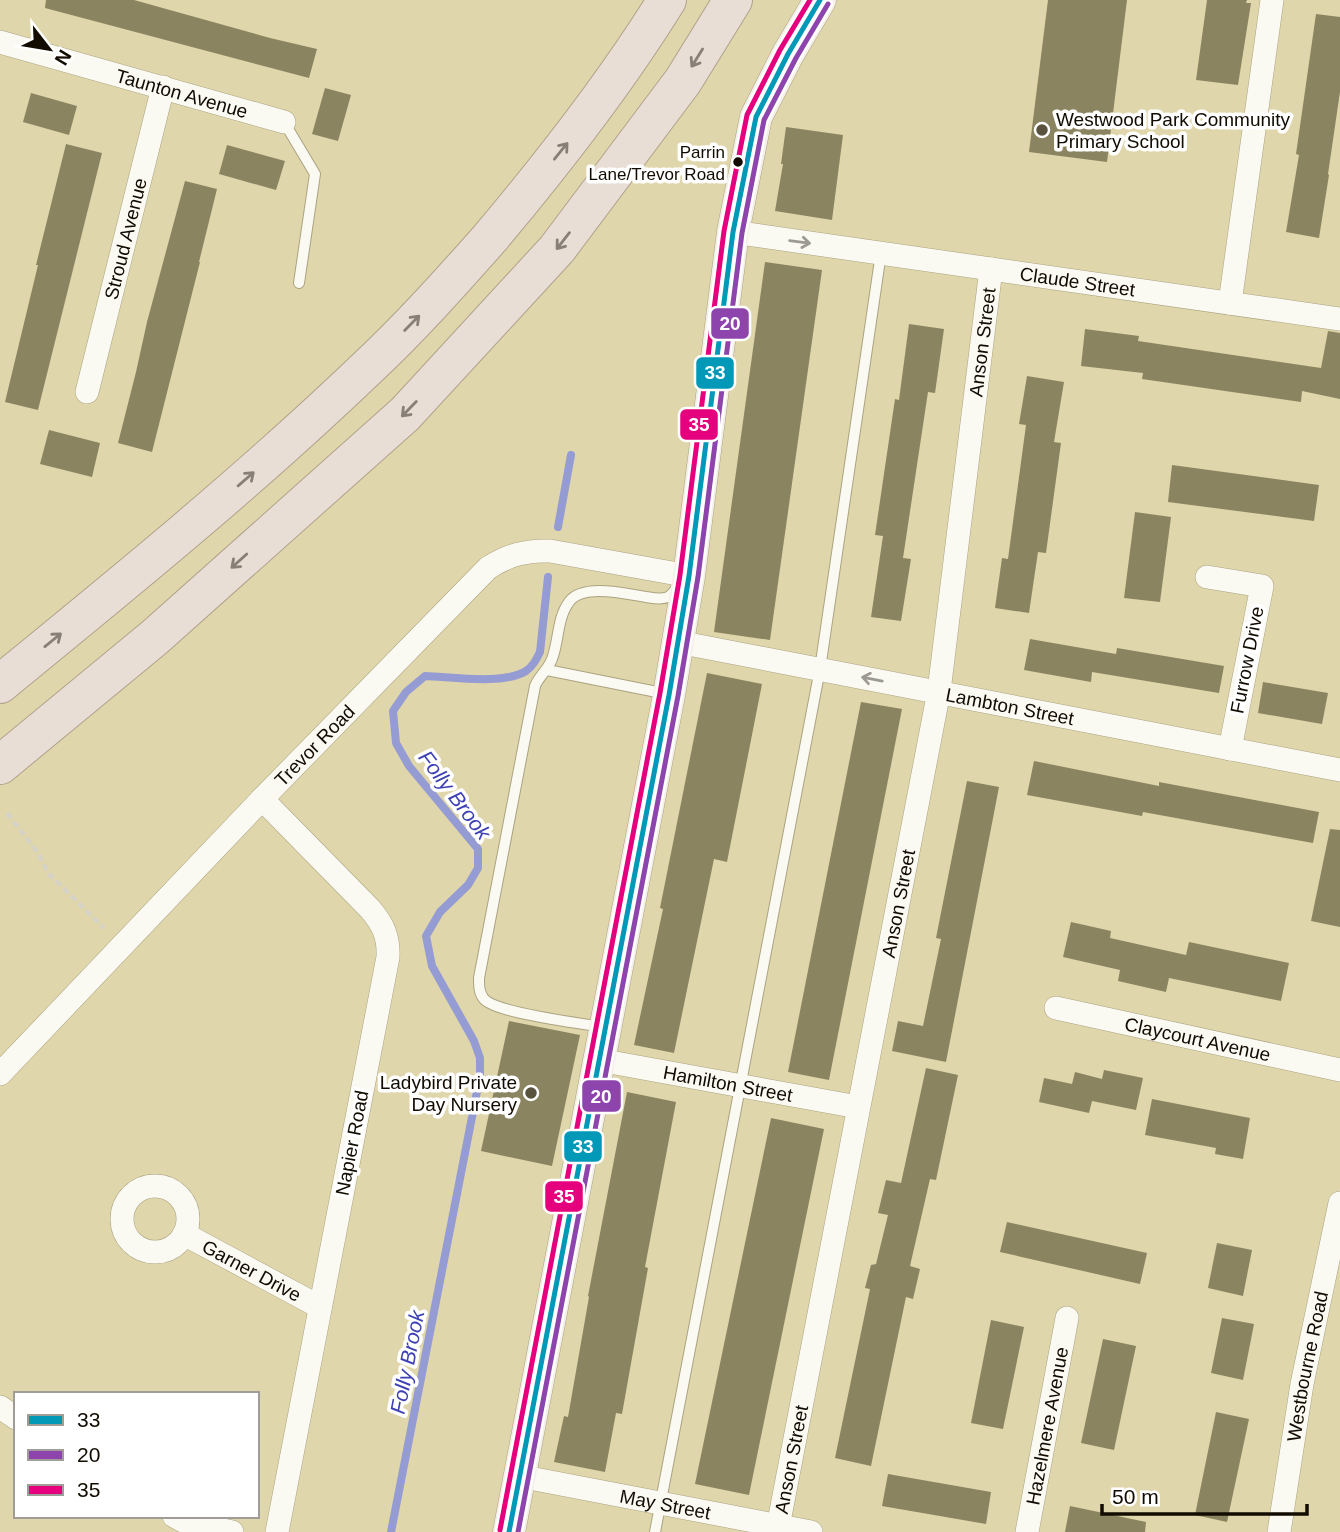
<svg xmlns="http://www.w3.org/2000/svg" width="1340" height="1532" font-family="Arial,sans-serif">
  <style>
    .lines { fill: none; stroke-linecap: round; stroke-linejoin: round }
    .stream { stroke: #959bd3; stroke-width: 8 }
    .building { fill: #8b8461 }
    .lane-casing { stroke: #aba381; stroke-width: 12 }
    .street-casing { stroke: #aba381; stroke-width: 24 }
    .secondary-casing { stroke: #aba381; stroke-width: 33 }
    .highway-casing { stroke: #b0a28b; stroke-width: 40 }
    .path { stroke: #d6d3c5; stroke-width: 4.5; stroke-dasharray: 7 3.5; stroke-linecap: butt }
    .lane { stroke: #faf9f2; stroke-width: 10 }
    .street { stroke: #faf9f2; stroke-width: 23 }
    .secondary { stroke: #f5f1ea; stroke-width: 32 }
    .highway { stroke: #e9ded6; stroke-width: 38 }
    .bus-1-casing { stroke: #fff; stroke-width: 10 }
    .bus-2-casing { stroke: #fff; stroke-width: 10 }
    .bus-3-casing { stroke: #fff; stroke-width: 10 }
    .bus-1 { stroke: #0299b9; stroke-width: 5 }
    .bus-2 { stroke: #8e44ad; stroke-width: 5 }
    .bus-3 { stroke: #e5007d; stroke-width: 5 }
    .oneway { stroke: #887f76 }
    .oneway2 { stroke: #9d9a91 }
    .poi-dot { fill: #59523c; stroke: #fff; stroke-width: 2.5 }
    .bus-dot { fill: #110b00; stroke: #fff; stroke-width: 2.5 }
    .labels { text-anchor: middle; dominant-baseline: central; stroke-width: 7; stroke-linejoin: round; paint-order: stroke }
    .bus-label { font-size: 17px; fill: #110b00; stroke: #fff; text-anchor: end }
    .street-label { font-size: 19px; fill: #110b00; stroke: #fff }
    .poi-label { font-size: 19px; fill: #110b00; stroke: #fff; text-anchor: start }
    .water-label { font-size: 21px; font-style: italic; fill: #3e41b3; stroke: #fff }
    .line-badge { stroke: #fff; stroke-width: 2.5 }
    .badge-label { font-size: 19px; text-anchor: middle; font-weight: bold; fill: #fff }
  </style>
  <rect width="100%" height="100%" fill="#e0d6ab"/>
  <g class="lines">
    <g class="stream">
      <polyline points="558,527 571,455"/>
      <path d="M391,1532L480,1076V1058L474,1041L432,966L426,936L440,912L468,885L478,868V849L409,766L396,743L393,711L406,692L425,676C453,677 503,685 526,671C533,666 536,660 540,652L548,577"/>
    </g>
  </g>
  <g class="building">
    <polygon points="46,0 134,0 270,38 317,49 309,78 45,8"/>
    <polygon points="1048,0 1127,0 1107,162 1029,152"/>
    <polygon points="1207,0 1247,0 1246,3 1251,3 1238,85 1196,80"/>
    <polygon points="1316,14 1340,17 1340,92 1328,174 1329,175 1319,238 1286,232 1299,155 1296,154"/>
    <polygon points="325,88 351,95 338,141 312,134"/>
    <polygon points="31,93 77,106 69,135 23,122"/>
    <polygon points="786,127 843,135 832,220 775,211 783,164 781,164"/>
    <polygon points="66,144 102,153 38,410 5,402 38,265 36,265"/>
    <polygon points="227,145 285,161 276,190 219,174"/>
    <polygon points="185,181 217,189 199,262 200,262 152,452 118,443 136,372 147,322"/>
    <polygon points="765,262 822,270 770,640 714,632"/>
    <polygon points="909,324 944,329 935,393 928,392 903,558 911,559 901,621 871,617 883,536 875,535 895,399 899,400"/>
    <polygon points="1085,329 1139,336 1138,341 1321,368 1328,331 1340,333 1340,399 1302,391 1301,402 1142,379 1143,373 1081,366"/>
    <polygon points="1027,376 1064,382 1054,442 1061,443 1046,553 1038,552 1029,613 995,608 1002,558 1008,559 1026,425 1019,424"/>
    <polygon points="49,430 100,443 92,477 40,464"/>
    <polygon points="1172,465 1319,485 1314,521 1168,502"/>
    <polygon points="1135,512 1171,517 1160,602 1124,598"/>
    <polygon points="1030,639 1116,654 1117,648 1224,666 1219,693 1092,672 1091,682 1024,670"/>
    <polygon points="707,673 762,684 727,862 714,859 674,1053 634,1045 663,909 660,908"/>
    <polygon points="1263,682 1328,693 1322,724 1258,713"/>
    <polygon points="861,702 902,709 829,1080 788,1072"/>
    <polygon points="1034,761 1159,786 1159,782 1319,812 1313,843 1143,812 1142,816 1027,795"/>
    <polygon points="967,781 999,787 946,1062 892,1051 898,1021 923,1026 941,939 936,938"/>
    <polygon points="1330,829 1340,830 1340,927 1311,921"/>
    <polygon points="1071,922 1111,931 1110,938 1186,955 1189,942 1289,963 1281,1001 1169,978 1166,992 1118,981 1120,970 1063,957"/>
    <polygon points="509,1021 580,1035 552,1166 481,1151"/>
    <polygon points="926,1068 958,1075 936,1180 930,1179 910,1266 920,1269 913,1299 906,1297 871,1466 835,1458 870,1289 865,1288 871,1265 876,1264 888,1215 878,1213 886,1180 901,1183"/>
    <polygon points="1104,1070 1143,1078 1136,1110 1092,1101 1089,1113 1039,1102 1044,1078 1072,1084 1075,1072 1102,1079"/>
    <polygon points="627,1092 676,1102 645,1267 648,1268 622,1414 616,1413 605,1472 554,1462 564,1416 568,1417 589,1297 588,1296"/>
    <polygon points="1152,1099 1250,1118 1243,1159 1215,1154 1216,1148 1145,1135"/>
    <polygon points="771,1118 824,1129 749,1495 695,1484"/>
    <polygon points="1007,1222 1147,1253 1140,1284 1000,1252"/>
    <polygon points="1217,1243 1252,1250 1243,1296 1208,1288"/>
    <polygon points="1222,1318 1254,1324 1243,1380 1211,1373"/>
    <polygon points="991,1320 1024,1327 1003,1429 971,1423"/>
    <polygon points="1103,1339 1136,1346 1114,1450 1081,1443"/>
    <polygon points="1216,1412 1249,1419 1227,1522 1195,1515"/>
    <polygon points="888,1474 991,1492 986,1524 882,1506"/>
    <polygon points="1070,1506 1146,1522 1145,1532 1065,1532"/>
  </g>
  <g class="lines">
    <g class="lane-casing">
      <g id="lane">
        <polyline points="284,122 315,174 299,283"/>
        <polyline points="547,670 667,694"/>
        <path d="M602,1027C579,1023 496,1013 484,999C479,993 479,986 479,978L535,686C539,676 548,670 552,659C559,641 557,618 569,602C583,583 626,594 646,597C653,598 661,600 668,597C672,595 676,589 679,585"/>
        <polyline points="655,1532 820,669 881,253"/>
      </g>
    </g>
    <g class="street-casing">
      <g id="street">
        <path id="s1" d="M0,42L284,122"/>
        <path id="s2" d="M733,232L1340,319"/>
        <polyline points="1230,303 1272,0"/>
        <path id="s3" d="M87,392L163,87"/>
        <polyline points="1207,577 1262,586 1230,749"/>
        <path id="s4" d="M678,642L1340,770"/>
        <path d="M262,799L370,909C383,924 389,937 388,957L277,1532"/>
        <path id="s5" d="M1056,1008L1340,1070"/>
        <path id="s6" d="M599,1060L858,1107"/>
        <path id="s7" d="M0,1074L262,799L488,568C508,555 526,550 550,551L689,576"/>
        <circle cx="155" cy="1219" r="33"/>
        <path id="s8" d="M184,1234L320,1307"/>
        <polyline points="0,1407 16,1418"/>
        <path id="s9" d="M519,1476L811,1532"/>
        <polyline points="174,1516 183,1521 232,1532"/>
        <path id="s10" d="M777,1532L939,691L991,269"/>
        <path id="s11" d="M1027,1532L1067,1318"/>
        <path id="s12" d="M1279,1532L1302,1384L1340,1203"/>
      </g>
    </g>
    <g class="secondary-casing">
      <polyline id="secondary" points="509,1532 669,695 689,576 733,232 756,117 788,54 820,0"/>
    </g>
    <g class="highway-casing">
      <g id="highway">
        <path d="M0,684C125,582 250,480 366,369C410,328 450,283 490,238C554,162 615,84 667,0"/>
        <polyline points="0,765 155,637 405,414 557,249 683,81 733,0"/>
      </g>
    </g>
    <polyline class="path" points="7,813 38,853 49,874 104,928"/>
    <use href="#lane" class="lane"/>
    <use href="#street" class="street"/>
    <use href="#secondary" class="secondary"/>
    <use href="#highway" class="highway"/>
    <g class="bus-1-casing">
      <polyline id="bus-1" points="509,1532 669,695 689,576 733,232 756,117 788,54 820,0"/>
    </g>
    <g class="bus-2-casing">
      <polyline id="bus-2" points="518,1532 678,696 698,577 742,233 764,120 796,58 828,4"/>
    </g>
    <g class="bus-3-casing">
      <polyline id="bus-3" points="500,1530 660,693 680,575 724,231 747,115 780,50 810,0"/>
    </g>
    <use href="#bus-1" class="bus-1"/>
    <use href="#bus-2" class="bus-2"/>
    <use href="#bus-3" class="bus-3"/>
  </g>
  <defs><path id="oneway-shaft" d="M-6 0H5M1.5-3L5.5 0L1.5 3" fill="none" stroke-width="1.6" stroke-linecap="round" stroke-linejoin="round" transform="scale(1.75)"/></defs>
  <g class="oneway">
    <use href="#oneway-shaft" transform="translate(697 58) rotate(122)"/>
    <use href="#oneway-shaft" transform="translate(561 151) rotate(-51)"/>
    <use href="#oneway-shaft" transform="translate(563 241) rotate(128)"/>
    <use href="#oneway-shaft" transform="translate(412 323) rotate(-45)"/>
    <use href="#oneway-shaft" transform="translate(409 409) rotate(134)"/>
    <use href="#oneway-shaft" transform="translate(246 479) rotate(-41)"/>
    <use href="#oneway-shaft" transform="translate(239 561) rotate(138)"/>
    <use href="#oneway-shaft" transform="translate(53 640) rotate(-39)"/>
  </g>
  <g class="oneway2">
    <use href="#oneway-shaft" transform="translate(800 242) rotate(8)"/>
    <use href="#oneway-shaft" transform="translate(872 679) rotate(-169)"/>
  </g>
  <g class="poi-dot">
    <circle cx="1042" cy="130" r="7"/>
    <circle cx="531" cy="1093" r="7"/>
  </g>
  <circle class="bus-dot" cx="738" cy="162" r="6"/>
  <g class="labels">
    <g class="bus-label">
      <text x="725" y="152">Parrin<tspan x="725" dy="22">Lane/Trevor Road</tspan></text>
    </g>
    <g class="street-label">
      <text stroke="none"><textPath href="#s1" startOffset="189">Taunton Avenue</textPath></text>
      <text stroke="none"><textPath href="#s3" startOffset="158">Stroud Avenue</textPath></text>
      <text stroke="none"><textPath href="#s2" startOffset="348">Claude Street</textPath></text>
      <text stroke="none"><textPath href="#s10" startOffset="1208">Anson Street</textPath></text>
      <text transform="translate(1247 660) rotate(-79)">Furrow Drive</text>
      <text stroke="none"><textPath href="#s4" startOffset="338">Lambton Street</textPath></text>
      <text stroke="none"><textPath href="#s7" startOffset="455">Trevor Road</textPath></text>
      <text stroke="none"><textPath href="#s10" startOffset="640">Anson Street</textPath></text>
      <text stroke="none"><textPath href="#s5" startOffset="145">Claycourt Avenue</textPath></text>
      <text stroke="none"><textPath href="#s6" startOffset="131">Hamilton Street</textPath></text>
      <text transform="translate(352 1143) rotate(-79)">Napier Road</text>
      <text stroke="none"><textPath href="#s8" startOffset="77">Garner Drive</textPath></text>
      <text stroke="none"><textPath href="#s12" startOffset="168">Westbourne Road</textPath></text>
      <text stroke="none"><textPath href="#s11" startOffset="108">Hazelmere Avenue</textPath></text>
      <text stroke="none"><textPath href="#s10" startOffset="74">Anson Street</textPath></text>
      <text stroke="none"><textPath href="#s9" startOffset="149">May Street</textPath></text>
    </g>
    <g class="poi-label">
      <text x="1056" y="119">Westwood Park Community<tspan x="1056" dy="22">Primary School</tspan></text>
      <text x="517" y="1082" text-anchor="end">Ladybird Private<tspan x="517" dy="22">Day Nursery</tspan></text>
    </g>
    <g class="water-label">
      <text transform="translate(455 795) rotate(53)">Folly Brook</text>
      <text transform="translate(407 1362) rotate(-79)">Folly Brook</text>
    </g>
  </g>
  <g class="line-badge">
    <rect x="710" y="307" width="40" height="33" rx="7" fill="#8e44ad"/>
    <rect x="695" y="356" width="40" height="34" rx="7" fill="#0299b9"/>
    <rect x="679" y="408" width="40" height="33" rx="7" fill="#e5007d"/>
    <rect x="581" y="1079" width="41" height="34" rx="7" fill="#8e44ad"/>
    <rect x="563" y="1130" width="40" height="33" rx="7" fill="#0299b9"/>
    <rect x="544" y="1180" width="40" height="33" rx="7" fill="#e5007d"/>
  </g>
  <g class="badge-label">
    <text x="730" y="330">20</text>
    <text x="715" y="379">33</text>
    <text x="699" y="431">35</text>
    <text x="601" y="1103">20</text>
    <text x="583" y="1153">33</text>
    <text x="564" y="1203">35</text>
  </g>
  <rect x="14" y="1392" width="245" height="126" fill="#ffffff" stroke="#a09d99" stroke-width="2"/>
  <rect x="28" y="1415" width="35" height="10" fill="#0299b9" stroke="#a09d99" stroke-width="2"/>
  <text x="77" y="1427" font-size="21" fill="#110b00">33</text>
  <rect x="28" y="1450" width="35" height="10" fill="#8e44ad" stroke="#a09d99" stroke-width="2"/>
  <text x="77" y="1462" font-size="21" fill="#110b00">20</text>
  <rect x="28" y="1485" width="35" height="10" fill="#e5007d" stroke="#a09d99" stroke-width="2"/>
  <text x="77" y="1497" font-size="21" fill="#110b00">35</text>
  <g transform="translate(49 49) rotate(121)" stroke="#ffffff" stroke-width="5" paint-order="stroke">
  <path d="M0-5L12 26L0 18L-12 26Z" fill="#110b00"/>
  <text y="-10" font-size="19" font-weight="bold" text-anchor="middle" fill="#110b00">N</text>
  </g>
  <path d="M1102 1504v10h205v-10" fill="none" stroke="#110b00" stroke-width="3.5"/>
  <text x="1112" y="1504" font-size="21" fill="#110b00" stroke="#ffffff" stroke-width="5" paint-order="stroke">50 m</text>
</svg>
